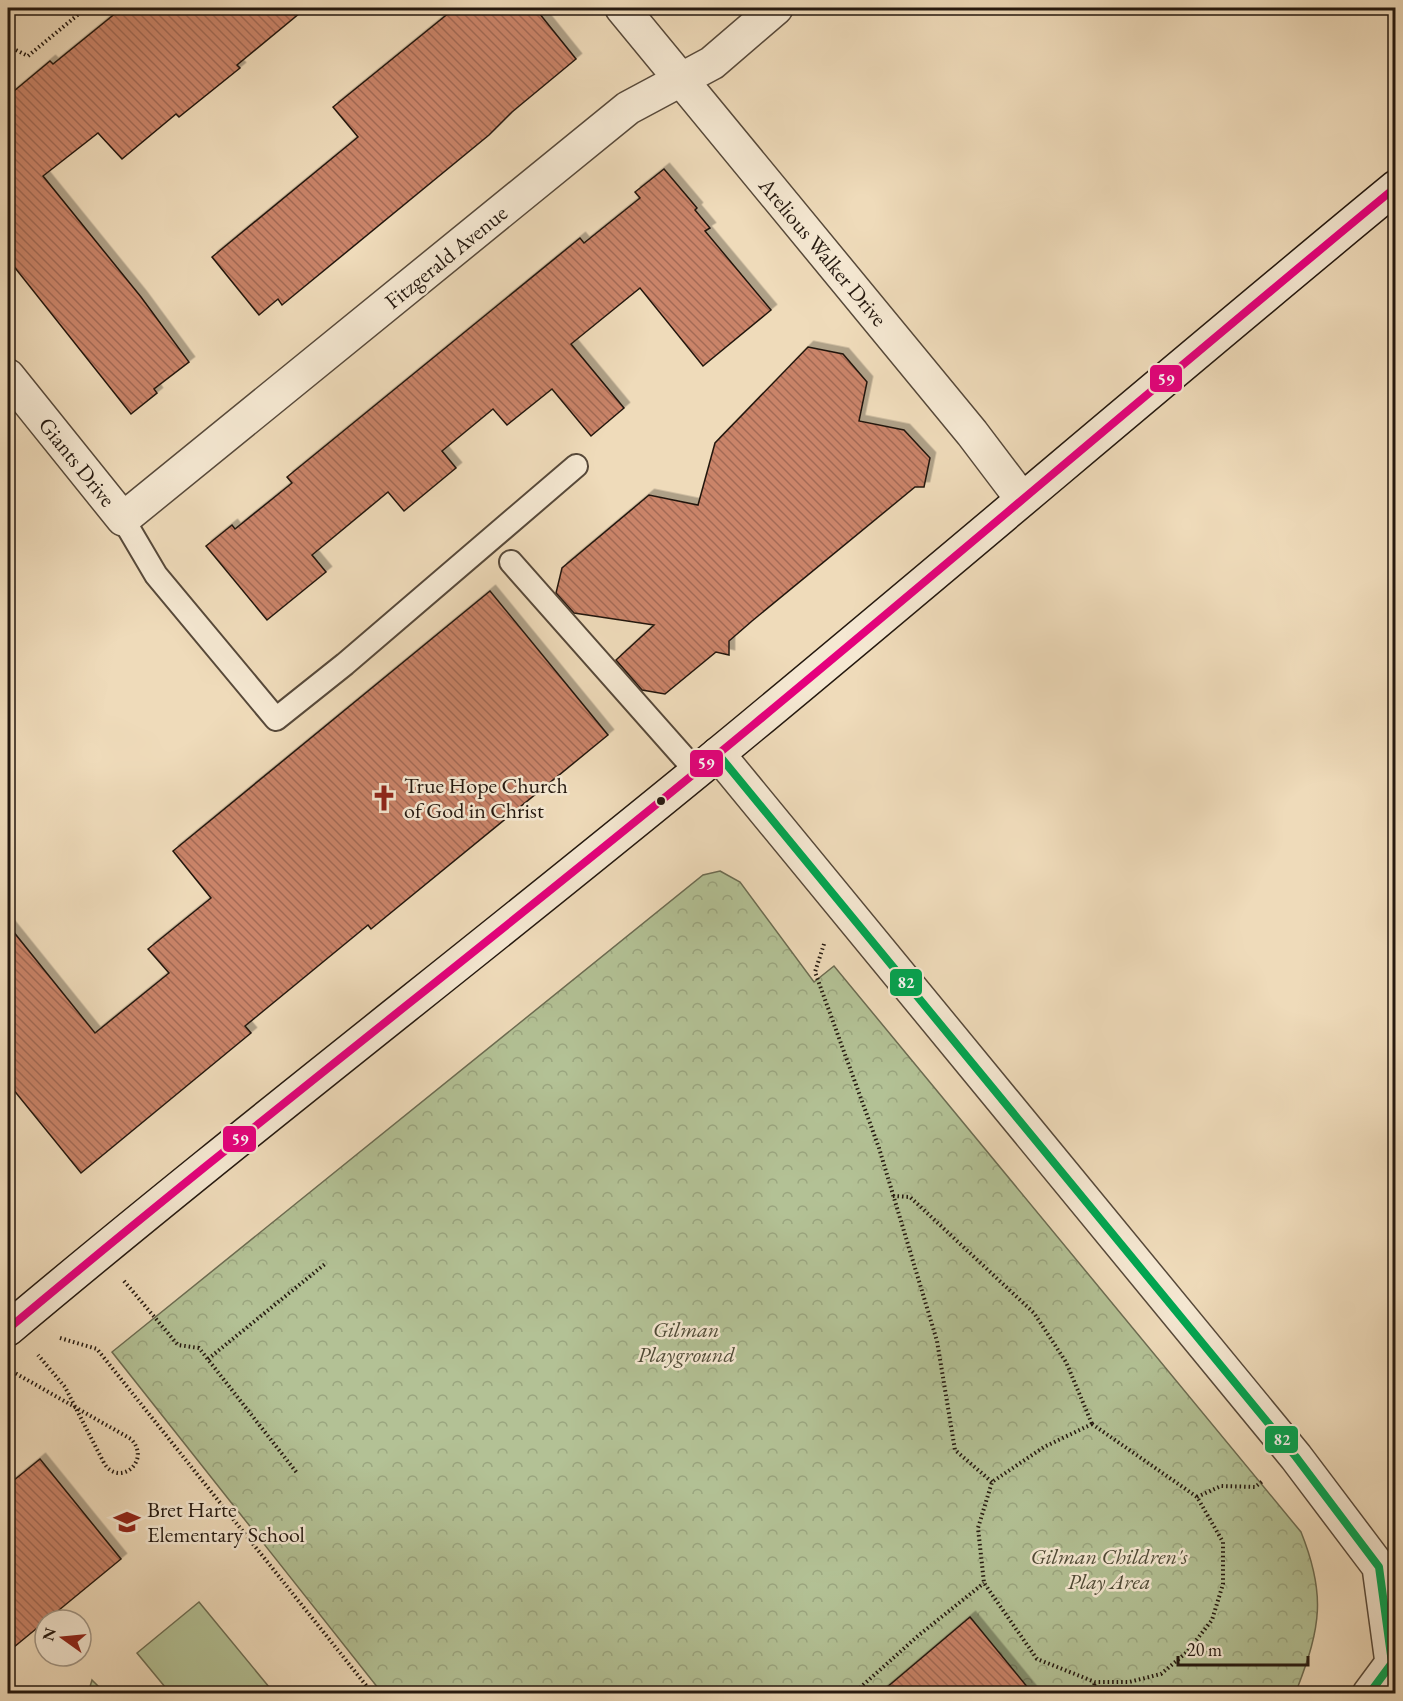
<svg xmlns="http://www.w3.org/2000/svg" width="1403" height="1701" font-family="'EB Garamond',serif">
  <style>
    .grass { fill: #b3c195; stroke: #6c6c52; stroke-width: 1.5 }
    .park { fill: url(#park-crowns); stroke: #6c6c52; stroke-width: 1.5 }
    .building { fill: url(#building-back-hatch); stroke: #24180f; stroke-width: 1.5; filter: url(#shadow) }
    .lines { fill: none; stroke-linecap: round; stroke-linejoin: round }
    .lane-casing { stroke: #57493a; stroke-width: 26 }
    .street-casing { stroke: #57493a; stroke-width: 36 }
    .secondary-casing { stroke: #24180f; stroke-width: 36 }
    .path { stroke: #24180f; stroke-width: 4; stroke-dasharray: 1.5 3; stroke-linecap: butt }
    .lane { stroke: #f5e8d2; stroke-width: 22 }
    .street { stroke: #f5e8d2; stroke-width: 33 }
    .secondary { stroke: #f5e8d2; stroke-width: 33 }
    .bus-1-casing { stroke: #f5e8d2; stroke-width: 12 }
    .bus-2-casing { stroke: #f5e8d2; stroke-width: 12 }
    .bus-1 { stroke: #00a651; stroke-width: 8 }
    .bus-2 { stroke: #e5007d; stroke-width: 8 }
    .bus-dot { fill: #24180f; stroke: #f5e8d2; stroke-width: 2 }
    .labels { text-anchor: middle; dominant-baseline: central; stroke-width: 5; stroke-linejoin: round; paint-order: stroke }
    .street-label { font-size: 22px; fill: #24180f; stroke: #f5e8d2 }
    .poi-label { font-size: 22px; fill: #24180f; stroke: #f5e8d2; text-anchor: start }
    .park-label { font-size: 22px; font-style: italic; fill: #4f4b37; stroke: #f5e8d2 }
    .line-badge { stroke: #f5e8d2; stroke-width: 2 }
    .badge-label { font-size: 16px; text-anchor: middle; font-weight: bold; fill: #fff }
  </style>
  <defs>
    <pattern id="park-crowns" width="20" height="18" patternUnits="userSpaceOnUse" patternTransform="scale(1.5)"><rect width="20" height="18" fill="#b3c195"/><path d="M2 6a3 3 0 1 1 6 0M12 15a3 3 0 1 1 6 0" fill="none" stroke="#9aa57f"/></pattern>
    <pattern id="building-back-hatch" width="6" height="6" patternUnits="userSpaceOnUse" patternTransform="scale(1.5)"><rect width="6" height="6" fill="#ca8469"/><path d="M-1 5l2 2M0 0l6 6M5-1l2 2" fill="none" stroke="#a46b55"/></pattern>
    <filter id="shadow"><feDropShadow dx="5.5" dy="-5.5" stdDeviation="0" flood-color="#0004"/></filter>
  </defs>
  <rect width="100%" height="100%" fill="#efdbba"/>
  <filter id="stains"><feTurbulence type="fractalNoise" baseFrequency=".00333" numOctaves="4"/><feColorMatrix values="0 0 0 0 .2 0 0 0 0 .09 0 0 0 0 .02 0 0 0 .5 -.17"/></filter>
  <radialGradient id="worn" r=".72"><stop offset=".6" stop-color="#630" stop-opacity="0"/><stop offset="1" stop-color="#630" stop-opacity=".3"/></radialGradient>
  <polygon class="grass" points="199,1602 274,1693 170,1693 137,1653"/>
  <g class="park">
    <path d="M720,871L740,882L814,982L834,966L1301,1532C1326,1594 1321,1627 1297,1689L1291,1693H382L112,1352L703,875Z"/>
    <polygon points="92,1680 105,1693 76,1693 89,1690"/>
  </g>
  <g class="building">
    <polygon points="122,8 306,8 237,65 240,68 179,117 176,114 122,159 98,133 43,176 141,297 189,362 154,389 157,393 131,414 8,259 8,96 50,61 53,64"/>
    <polygon points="455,8 535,8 576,59 512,112 489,135 282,305 278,299 259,315 212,257 358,137 333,107"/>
    <polygon points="664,169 697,208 695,210 710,228 705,231 771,310 703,366 640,288 571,344 624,408 591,436 552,389 507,425 493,409 442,451 456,468 404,511 388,492 312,555 326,572 267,620 206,546 232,525 235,529 292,483 287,477 580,238 584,243 640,198 635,192"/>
    <polygon points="808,347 843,354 867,382 859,421 904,430 930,458 924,487 915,487 752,621 729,641 729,655 716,652 665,694 642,690 616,660 654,625 574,613 556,593 562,568 649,495 698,505 715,443"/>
    <polygon points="490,591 608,735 371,929 368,925 245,1026 251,1033 81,1173 8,1083 8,925 95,1033 169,973 148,949 211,898 173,851"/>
    <polygon points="40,1459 121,1559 8,1652 8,1485"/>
    <polygon points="970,1617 1033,1694 879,1694"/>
  </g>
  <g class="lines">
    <g class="lane-casing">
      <g id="lane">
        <polyline points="123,519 156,575 276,719 345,664 576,466"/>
        <polyline points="511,562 696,771"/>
      </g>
    </g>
    <g class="street-casing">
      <g id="street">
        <polyline points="622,8 972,433 1022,499"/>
        <polyline points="8,376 123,519 628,108 712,63 776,8"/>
        <polyline points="718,754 1296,1457 1379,1567 1392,1663 1369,1694"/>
      </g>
    </g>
    <g class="secondary-casing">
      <path id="secondary" d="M8,1329C252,1124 506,930 752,726C967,548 1180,365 1396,187"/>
    </g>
    <g class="path">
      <polyline points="8,46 28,56 86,8"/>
      <polyline points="824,944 815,972 879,1148 937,1341 955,1450 992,1482"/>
      <polyline points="893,1196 910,1197 1034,1313 1066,1362 1092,1424"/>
      <polyline points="124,1281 178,1345 199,1348 297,1473"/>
      <polyline points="60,1338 97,1349 373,1694"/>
      <polyline points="208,1359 325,1264"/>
      <path d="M8,1369L131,1439C152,1461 119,1488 104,1463L65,1387L38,1355"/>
      <polygon points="1092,1424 1197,1497 1223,1542 1223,1584 1212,1620 1187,1652 1161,1674 1129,1682 1095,1682 1037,1659 984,1583 978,1528 992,1482 1044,1447"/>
      <polyline points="1197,1497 1221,1486 1255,1487 1264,1480"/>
      <polyline points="853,1694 919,1635 984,1583"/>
      <polyline points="1092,1694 1095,1682"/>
    </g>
    <use href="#lane" class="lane"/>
    <use href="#street" class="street"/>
    <use href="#secondary" class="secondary"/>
    <g class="bus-1-casing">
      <polyline id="bus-1" points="718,754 1296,1457 1379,1567 1392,1663 1369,1694"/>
    </g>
    <g class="bus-2-casing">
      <path id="bus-2" d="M8,1329C252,1124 506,930 752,726C967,548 1180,365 1396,187"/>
    </g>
    <use href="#bus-1" class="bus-1"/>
    <use href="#bus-2" class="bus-2"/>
  </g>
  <defs>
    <g id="church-bare" transform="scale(2.07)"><path d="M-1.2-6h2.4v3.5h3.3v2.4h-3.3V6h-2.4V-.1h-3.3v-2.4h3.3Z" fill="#8f2418" stroke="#f5e8d2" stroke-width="2.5" paint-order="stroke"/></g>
    <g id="school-bare" transform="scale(2.07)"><path d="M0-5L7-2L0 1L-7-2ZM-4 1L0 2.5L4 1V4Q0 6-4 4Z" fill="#8f2418" stroke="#f5e8d2" stroke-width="2.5" paint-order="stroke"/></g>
  </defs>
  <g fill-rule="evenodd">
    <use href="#church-bare" x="384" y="798"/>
    <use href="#school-bare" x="127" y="1522"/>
  </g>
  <circle class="bus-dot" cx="661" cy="801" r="5"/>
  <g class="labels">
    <g class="street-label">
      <text transform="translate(823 252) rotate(50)">Arelious Walker Drive</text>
      <text transform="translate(446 257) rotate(-39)">Fitzgerald Avenue</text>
      <text transform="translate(77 462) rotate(51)">Giants Drive</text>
    </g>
    <g class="poi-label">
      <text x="404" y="785">True Hope Church<tspan x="404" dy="25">of God in Christ</tspan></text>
      <text x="147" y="1509">Bret Harte<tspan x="147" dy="25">Elementary School</tspan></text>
    </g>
    <g class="park-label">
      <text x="686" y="1329">Gilman<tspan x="686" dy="25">Playground</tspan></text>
      <text x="1109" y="1556">Gilman Children's<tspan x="1109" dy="25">Play Area</tspan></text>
    </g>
  </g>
  <g class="line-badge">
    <rect x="1149" y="364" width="34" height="29" rx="6" fill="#e5007d"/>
    <rect x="689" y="749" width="35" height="29" rx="6" fill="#e5007d"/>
    <rect x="889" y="968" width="34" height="29" rx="6" fill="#00a651"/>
    <rect x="222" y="1125" width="35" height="28" rx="6" fill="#e5007d"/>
    <rect x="1264" y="1425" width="35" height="29" rx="6" fill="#00a651"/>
  </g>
  <g class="badge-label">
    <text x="1166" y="385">59</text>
    <text x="706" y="769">59</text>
    <text x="906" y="988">82</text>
    <text x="240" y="1145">59</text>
    <text x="1282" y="1445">82</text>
  </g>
  <rect width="1403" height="1701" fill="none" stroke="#efdbba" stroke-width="30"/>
  <rect x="9" y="9" width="1385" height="1683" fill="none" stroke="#24180f" stroke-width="3"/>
  <rect x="15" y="15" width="1373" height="1671" fill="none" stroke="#24180f" stroke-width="1.5"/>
  <g transform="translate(63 1638) rotate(285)"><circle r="28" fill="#f5e8d2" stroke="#a19584" stroke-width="1.5"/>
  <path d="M0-4.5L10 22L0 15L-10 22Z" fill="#8f2418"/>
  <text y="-9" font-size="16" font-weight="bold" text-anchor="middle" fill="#24180f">N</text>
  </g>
  <path d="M1178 1656v9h130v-9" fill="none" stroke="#24180f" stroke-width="3"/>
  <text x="1187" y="1656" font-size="18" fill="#24180f" stroke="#f5e8d2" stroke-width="4.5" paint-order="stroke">20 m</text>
  <rect width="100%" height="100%" filter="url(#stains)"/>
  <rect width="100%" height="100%" fill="url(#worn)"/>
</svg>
